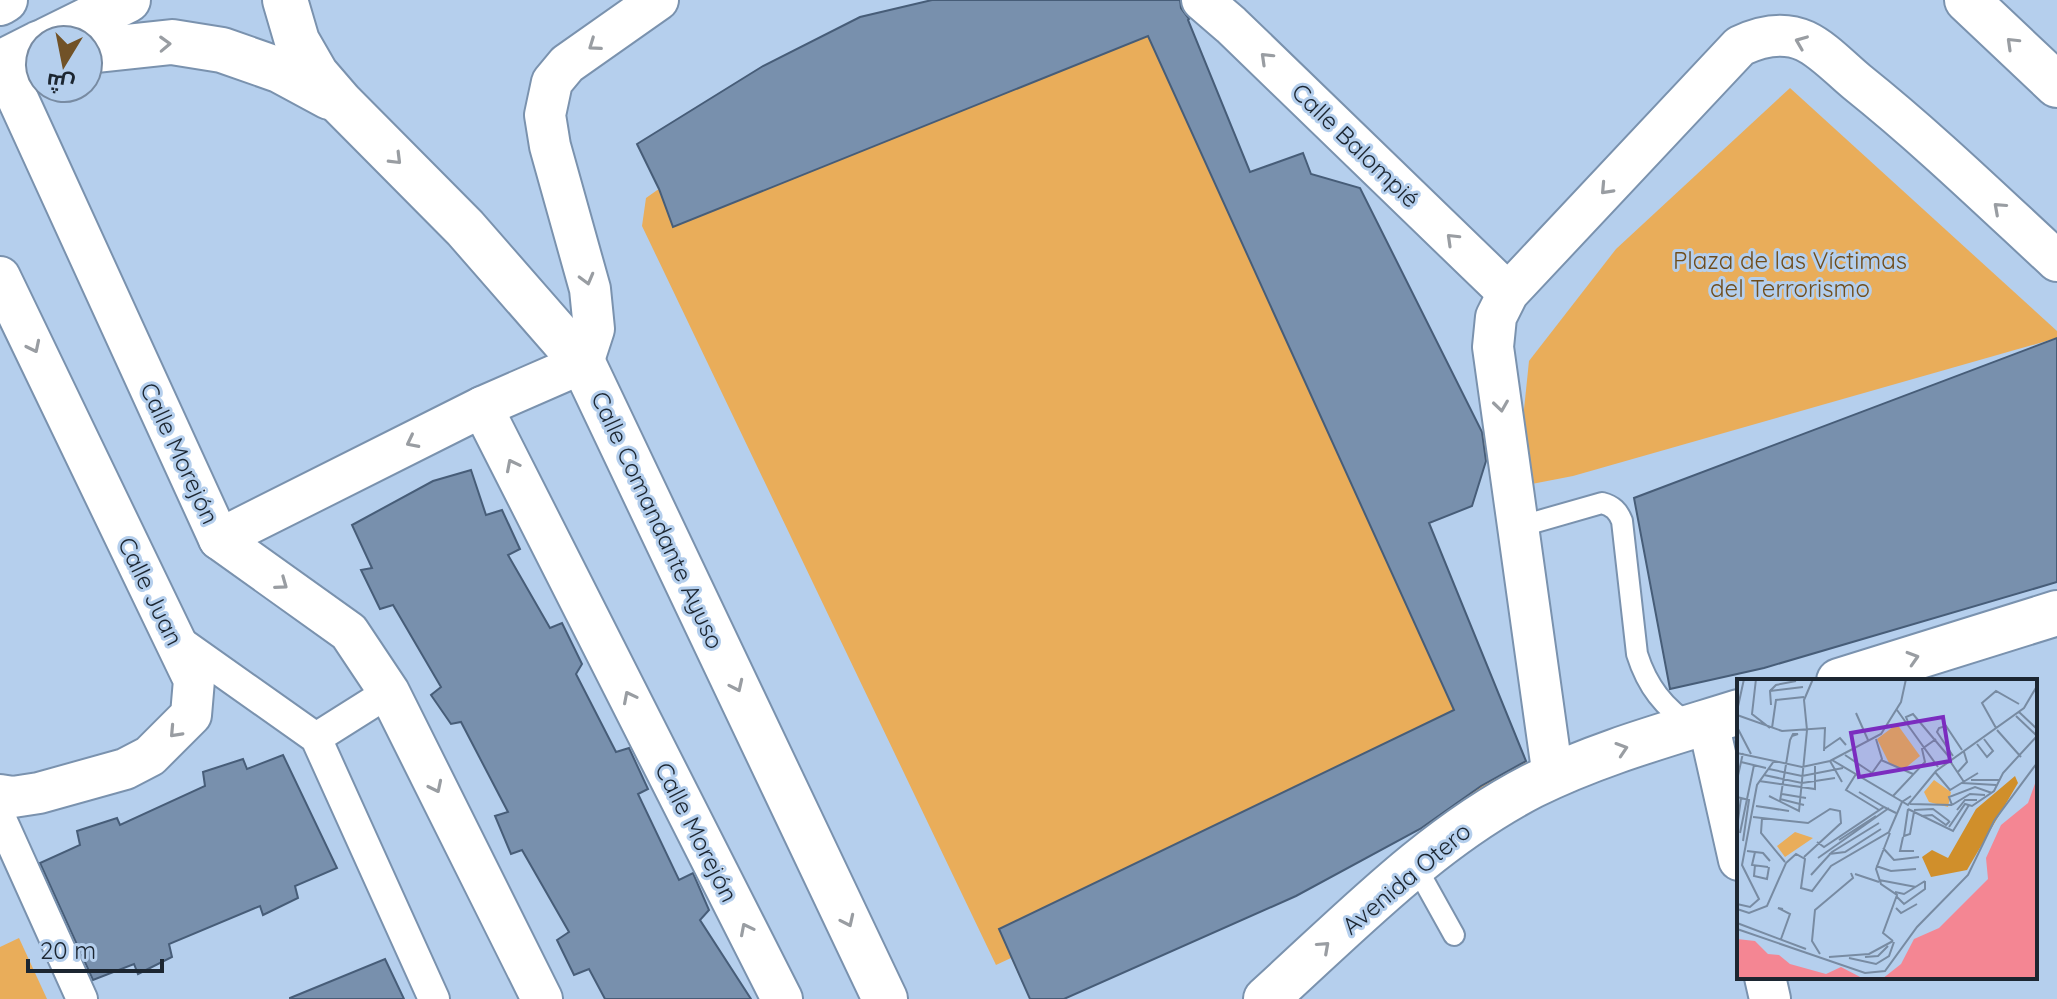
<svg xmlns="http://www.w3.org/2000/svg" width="2057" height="999" font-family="Quicksand,Cairo,sans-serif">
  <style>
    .green { fill: #e9ad5a }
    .building { fill: #7890ad; stroke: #475d78; stroke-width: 2 }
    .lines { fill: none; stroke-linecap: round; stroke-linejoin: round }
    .service-casing { stroke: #7a92ae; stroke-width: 24 }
    .pedestrian-casing { stroke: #7a92ae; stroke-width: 34 }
    .minor-casing { stroke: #7a92ae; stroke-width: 44 }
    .secondary-casing { stroke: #7a92ae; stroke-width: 48 }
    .primary-casing { stroke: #7a92ae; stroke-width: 48 }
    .service { stroke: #fff; stroke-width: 20 }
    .pedestrian { stroke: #fff; stroke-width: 30 }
    .minor { stroke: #fff; stroke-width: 40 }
    .secondary { stroke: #fff; stroke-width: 44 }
    .primary { stroke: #fff; stroke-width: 44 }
    .oneway { stroke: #999da2 }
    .labels { text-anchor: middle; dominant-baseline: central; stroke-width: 6; stroke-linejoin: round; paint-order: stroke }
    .street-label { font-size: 24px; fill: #1c2631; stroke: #b5cfed }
    .park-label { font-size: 24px; fill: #6f4d1c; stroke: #b5cfed }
    .inset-road { fill: none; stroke: #788ba2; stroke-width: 2 }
    .view { fill: #7b2cbf; fill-opacity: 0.15; stroke: #7b2cbf; stroke-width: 4 }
    .inset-edge { fill: none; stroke: #1c2631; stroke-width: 4 }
  </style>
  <rect width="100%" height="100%" fill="#b5cfed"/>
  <g class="green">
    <polygon points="1180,0 1250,172 1303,153 1311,174 1360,188 1490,448 1472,506 1429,523 1529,770 1296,896 1064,999 1030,999 1011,958 996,965 642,226 646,198 880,33"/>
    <polygon points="1790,88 2057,331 2057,338 1573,476 1516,487 1529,361 1616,249"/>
    <polygon points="19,938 47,999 0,999 0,947"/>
  </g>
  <g class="building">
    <polygon points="932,0 1180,0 1181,8 1189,19 1188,20 1250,172 1303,153 1311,174 1360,188 1482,432 1486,461 1472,506 1429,523 1526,761 1481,786 1420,829 1296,896 1064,999 1030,999 999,929 1454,710 1148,36 673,227 659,189 637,144 763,66 860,17"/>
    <polygon points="2057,338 2057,582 1764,668 1670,689 1634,498"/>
    <polygon points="471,470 486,515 502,510 520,549 508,555 550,628 562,623 582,664 576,674 616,752 629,748 648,789 638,794 679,880 693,873 709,910 700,920 751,999 605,999 589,969 574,975 557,940 569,932 522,850 511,854 495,816 508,812 461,722 451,724 431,695 441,687 393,605 380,609 361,570 372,568 352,525 433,481"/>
    <polygon points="283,755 337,868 295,886 298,898 263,915 260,906 169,944 172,957 138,974 134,964 93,980 40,863 80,845 77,831 117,818 120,825 205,786 203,772 243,759 247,769"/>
    <polygon points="385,959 404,999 290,999 290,998"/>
  </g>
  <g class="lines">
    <g class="service-casing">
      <g id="service">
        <path d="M1518,527L1602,503C1613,506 1618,511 1622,521L1637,654C1647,686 1664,708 1692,726"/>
        <polyline points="1415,865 1454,935"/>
      </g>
    </g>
    <g class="pedestrian-casing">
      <g id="pedestrian">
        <polyline points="176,639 316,738 434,999"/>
        <polyline points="316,738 389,692"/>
        <polyline points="0,817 82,999"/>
      </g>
    </g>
    <g class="minor-casing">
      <g id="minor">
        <polyline points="1202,0 1231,25 1508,293"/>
        <polyline points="1,62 219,539 349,632 389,692 542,999"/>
        <polyline points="0,277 194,680 191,715 150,756 125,769 39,793 13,797 0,795"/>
        <polyline points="482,407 782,999"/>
        <polyline points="219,539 482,407 583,363 594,329 590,289 550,146 545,115 552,82 567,64 658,0"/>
        <polyline points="1708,722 1739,860"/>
        <path d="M1553,777L1493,347L1496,317L1508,293L1740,46C1761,36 1783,31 1805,41C1824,50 1841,69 1857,82C1927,138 1991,200 2057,261"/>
        <polyline points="1765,977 1770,999"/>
      </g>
    </g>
    <g class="secondary-casing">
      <g id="secondary">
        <polyline points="285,0 297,41 316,74 341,103 465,228 583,363 885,999"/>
        <polyline points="1967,0 2057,85"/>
        <polyline points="0,3 5,0"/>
        <polyline points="47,40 128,0"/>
        <polyline points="88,51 172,42 222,50 279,70 329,97"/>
        <polyline points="0,63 40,43"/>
      </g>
    </g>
    <g class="primary-casing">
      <g id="primary">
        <polyline points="1839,681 2057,613"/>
        <path d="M1266,999C1350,923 1431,838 1532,786C1598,753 1669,734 1739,712"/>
      </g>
    </g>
    <use href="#service" class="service"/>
    <use href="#pedestrian" class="pedestrian"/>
    <use href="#minor" class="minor"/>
    <use href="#secondary" class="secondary"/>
    <use href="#primary" class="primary"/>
  </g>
  <defs><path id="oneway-chevron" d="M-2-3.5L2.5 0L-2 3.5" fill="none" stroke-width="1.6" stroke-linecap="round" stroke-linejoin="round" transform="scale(2)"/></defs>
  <g class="oneway">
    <use href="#oneway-chevron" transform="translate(1801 42) rotate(-158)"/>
    <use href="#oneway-chevron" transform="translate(2012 43) rotate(-136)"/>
    <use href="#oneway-chevron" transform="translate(165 44) rotate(-2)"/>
    <use href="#oneway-chevron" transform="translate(594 45) rotate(145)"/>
    <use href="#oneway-chevron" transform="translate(1266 58) rotate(-136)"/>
    <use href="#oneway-chevron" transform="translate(396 159) rotate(45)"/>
    <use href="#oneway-chevron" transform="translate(1606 189) rotate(133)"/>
    <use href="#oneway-chevron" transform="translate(1999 208) rotate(-138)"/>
    <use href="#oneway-chevron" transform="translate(1452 239) rotate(-136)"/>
    <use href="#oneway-chevron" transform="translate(587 279) rotate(75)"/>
    <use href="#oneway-chevron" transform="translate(34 347) rotate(64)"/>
    <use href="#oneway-chevron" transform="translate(1501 406) rotate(82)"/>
    <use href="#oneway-chevron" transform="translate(412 442) rotate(153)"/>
    <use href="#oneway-chevron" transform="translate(512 465) rotate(-117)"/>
    <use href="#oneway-chevron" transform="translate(282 584) rotate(36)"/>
    <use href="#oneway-chevron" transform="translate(1913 658) rotate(-17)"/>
    <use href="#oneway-chevron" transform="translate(737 686) rotate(65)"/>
    <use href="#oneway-chevron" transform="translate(629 697) rotate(-117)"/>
    <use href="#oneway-chevron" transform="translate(175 732) rotate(133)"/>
    <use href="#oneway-chevron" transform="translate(1622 749) rotate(-18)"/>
    <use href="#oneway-chevron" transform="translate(436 787) rotate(64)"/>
    <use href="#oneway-chevron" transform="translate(848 921) rotate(65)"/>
    <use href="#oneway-chevron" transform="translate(746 929) rotate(-117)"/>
    <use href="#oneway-chevron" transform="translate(1324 947) rotate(-42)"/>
  </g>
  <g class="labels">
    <g class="street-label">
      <text transform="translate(1356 145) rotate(44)">Calle Balompié</text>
      <text transform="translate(180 453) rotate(65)">Calle Morejón</text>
      <text transform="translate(658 520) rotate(65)">Calle Comandante Ayuso</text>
      <text transform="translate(151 591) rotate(64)">Calle Juan</text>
      <text transform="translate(697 832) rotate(63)">Calle Morejón</text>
      <text transform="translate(1406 878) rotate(-40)">Avenida Otero</text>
    </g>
    <g class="park-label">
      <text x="1790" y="260">Plaza de las Víctimas<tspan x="1790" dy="28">del Terrorismo</tspan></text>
    </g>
  </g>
  <g transform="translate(1737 679)">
    <rect width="300" height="300" fill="#b5cfed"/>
    <path d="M160,45L183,77L166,91L152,84L140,60ZM197,101L214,113L211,128L192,123L187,113ZM58,153L76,159L48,178L40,167Z" fill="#e9ad5a"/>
    <path d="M278,97L281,104L230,191L194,198L185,178L195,171L211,179L239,130Z" fill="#d08f2b"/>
    <path d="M300,99V300H145L164,285L177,260L202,249L251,200L249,179L264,146L291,124ZM0,260L18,262L31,275L42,276L53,285L89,295L104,288L127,300H0Z" fill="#f48693"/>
    <path class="inset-road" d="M19,0L15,35L33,49M33,12L66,8M34,26L33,12L39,6L59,2M160,31L201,88M0,32L7,0M282,33L300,50M119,34L131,61M0,36L45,52L88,49L87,72M279,37L300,57M171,43L169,38L176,35L213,79M0,48L14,75M35,49L39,21L67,18M259,49L245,24L259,12L282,25M260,51L284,78M240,65L250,78L256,72L247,60M87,70L103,59L109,66M0,74L65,88L93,82L144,55L164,23L169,0M108,76L135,94L145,80L139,60M216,77L200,53L202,49L209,47L225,71M95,81L171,126L199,92L287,29L300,7M144,81L176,95M93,82L105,103M213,82L227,103M4,83L29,89M32,90L65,97L106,89M198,93L213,111L241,94M220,94L230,83L227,73M119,95L109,111L142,131M27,96L65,104L98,99M0,101L6,74M234,101H262M22,102L78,110V87M225,104L259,106M122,113L147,128M45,115L69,119M32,117L62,132L70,51L67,21L76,0M156,117L188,83L185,70L199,60M0,118L12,121L6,162M43,120L67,126M43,122L53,61L56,55H61L55,57M173,125L215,126M215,126L212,118L238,108L255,114M215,126L233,115L248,116M19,127L52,132M171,130L216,152L232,126M171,130L167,157L173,155L177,133M177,131L196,130L212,142M220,131L228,121H240M184,137L195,136L209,146L213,142M16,138L71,144L93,130L103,132L104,144L67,178M25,139L24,154L48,183M212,148L228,125L235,127L257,112L266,94L300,57M0,149L4,119M3,154L17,86M153,154L139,190L144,205L160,216L146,254L156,262M166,158L163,172H177M102,161L139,137M80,163L87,168L147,128L159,134M146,169L157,181L182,178M10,172L26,174L33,182M18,173L15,186L31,188M92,175L108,173L144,150M81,179L152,129M18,186L17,197L30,200L32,188M139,187L154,192L179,190M118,195L142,203M74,196L95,173L142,144M142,201L179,208M158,213L167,215L188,202M160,218L167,225L188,210V202M0,225L13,228L22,220L5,186L20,106L37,82M159,229L164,234L180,225M0,230L12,234L30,227L49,184L59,175L68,180L64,209L75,212L94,187L152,153L165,123L174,117M0,244L69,270M0,250L128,294L148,292L180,248L231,196L257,142L300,84M44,260L53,235L41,229L46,230M83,275L75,262L78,231L116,199L114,194M92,278L132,275L156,262M128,278L141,277L151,267M112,279L139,285L152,277L157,263"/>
    <path class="view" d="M206,38L213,82L122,98L114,54Z"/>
    <rect width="300" height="300" class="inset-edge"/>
  </g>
  <g transform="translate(64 64) rotate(190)"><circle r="38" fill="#b5cfed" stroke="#788ba2" stroke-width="2"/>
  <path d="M0-6L14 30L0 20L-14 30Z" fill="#715227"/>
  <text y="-12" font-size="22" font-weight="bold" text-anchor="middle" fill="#1c2631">ش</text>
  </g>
  <path d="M28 959v12h134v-12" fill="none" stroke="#1c2631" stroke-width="4"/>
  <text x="40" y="959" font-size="24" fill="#1c2631" stroke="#b5cfed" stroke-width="6" paint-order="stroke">20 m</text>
</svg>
